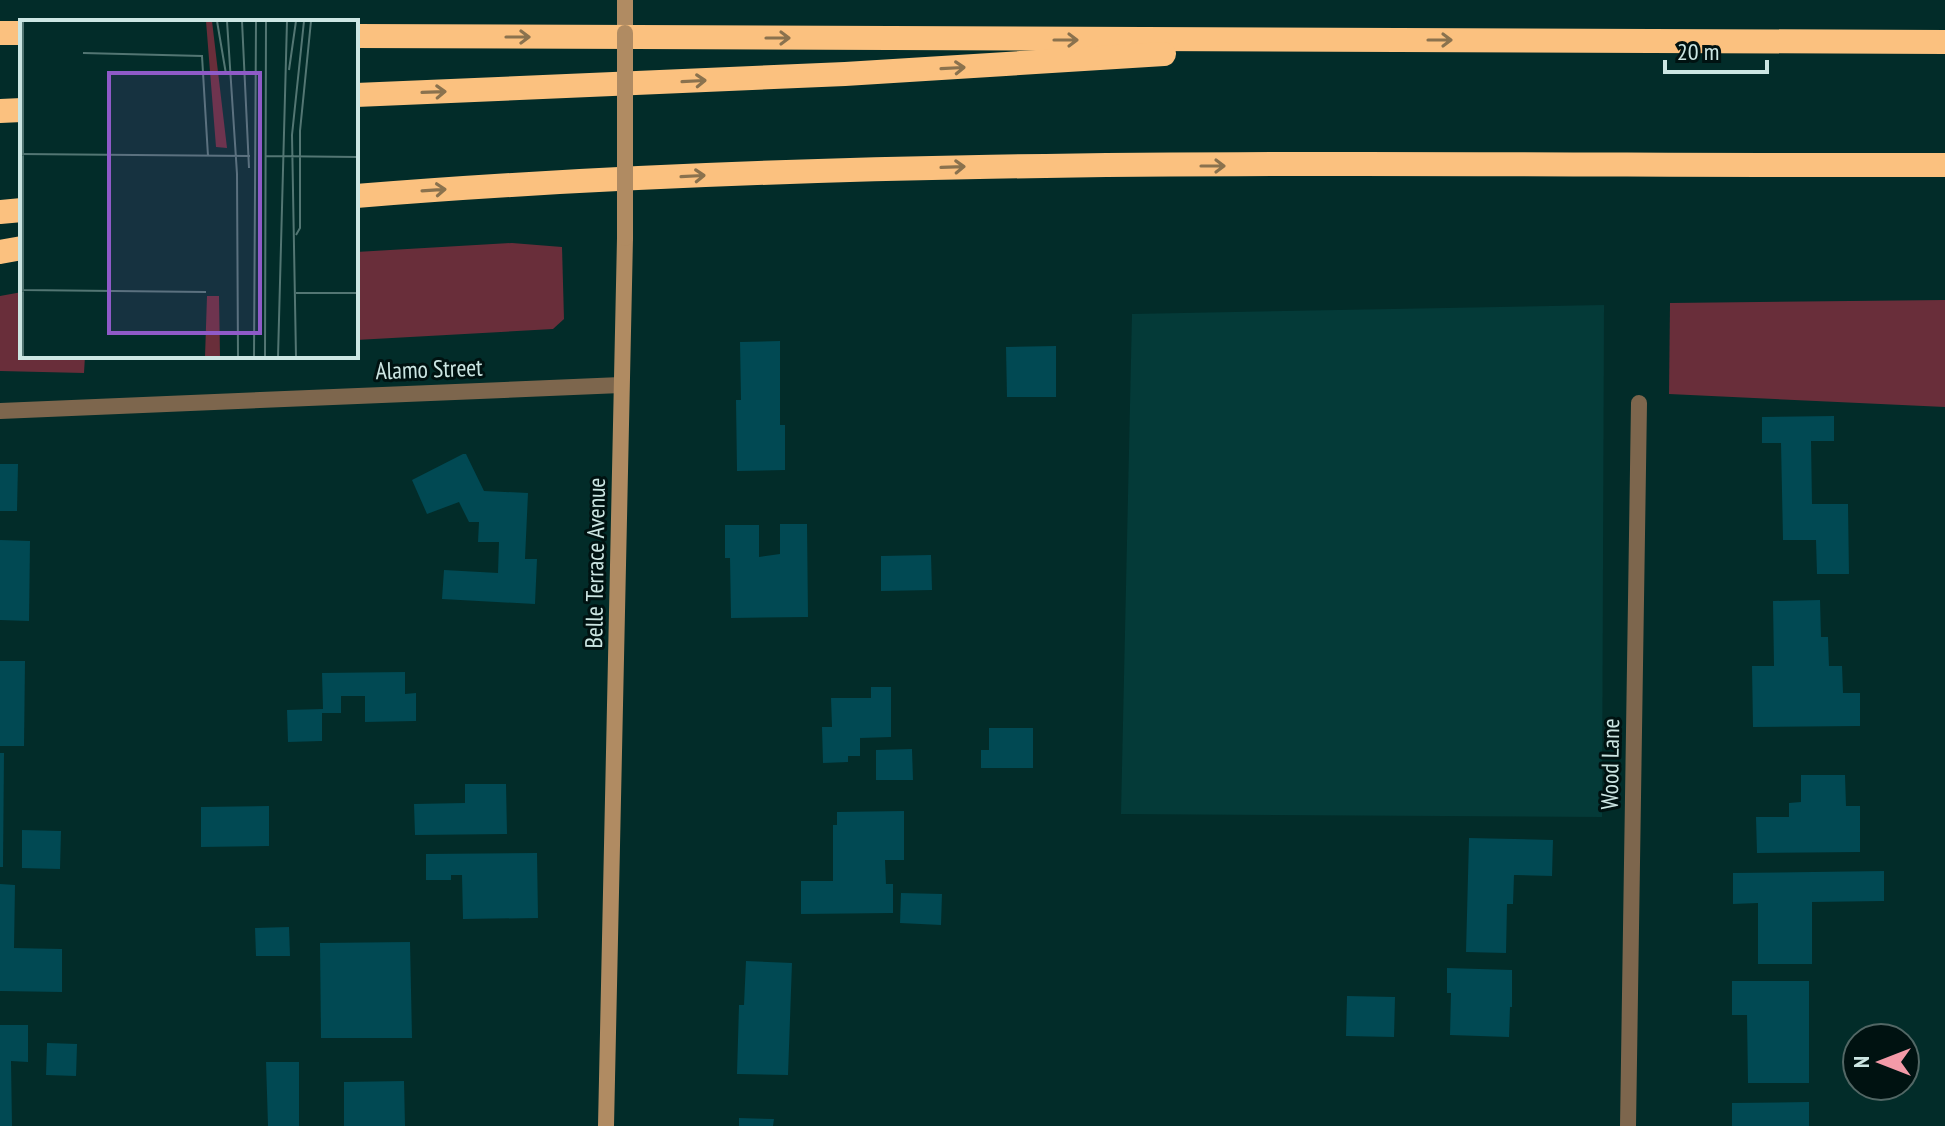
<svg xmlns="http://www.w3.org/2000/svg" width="1945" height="1126" font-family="'PT Sans Narrow',sans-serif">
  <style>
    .built { fill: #043a38 }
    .green { fill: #692e3a }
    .building { fill: #014953 }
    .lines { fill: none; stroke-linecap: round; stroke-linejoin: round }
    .street { stroke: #7d664d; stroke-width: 16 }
    .secondary { stroke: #b08b62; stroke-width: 16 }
    .highway { stroke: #fbc17f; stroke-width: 24 }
    .secondary-bridge { stroke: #b08b62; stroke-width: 16 }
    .oneway { stroke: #8a724e }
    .labels { text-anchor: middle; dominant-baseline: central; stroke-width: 6; stroke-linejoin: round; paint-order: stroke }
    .street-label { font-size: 24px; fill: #cce6e3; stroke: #001211 }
    .inset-road { fill: none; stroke: #537673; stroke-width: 2 }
    .view { fill: #8f5ac8; fill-opacity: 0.15; stroke: #8f5ac8; stroke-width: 4 }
    .inset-edge { fill: none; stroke: #cce6e3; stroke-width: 4 }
  </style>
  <rect width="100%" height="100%" fill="#022c29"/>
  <polygon class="built" points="1604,305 1602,817 1121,814 1132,314"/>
  <g class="green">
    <polygon points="512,243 562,247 564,319 553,329 356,340 356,252"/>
    <polygon points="22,292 22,356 85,356 84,373 0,371 0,296"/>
    <polygon points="1945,300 1945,407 1669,394 1670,303"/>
  </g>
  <g class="building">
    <polygon points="780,341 780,425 785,425 785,470 737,471 736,400 741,400 740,342"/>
    <polygon points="1056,346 1056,397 1007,397 1006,347"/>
    <polygon points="1834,416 1834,441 1811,441 1812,504 1848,504 1849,574 1817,574 1816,540 1783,540 1781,443 1762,443 1762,417"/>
    <polygon points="463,454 466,454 484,491 528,493 525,559 537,559 535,604 442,599 444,570 498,573 499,542 478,542 479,522 469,522 459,502 427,514 412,480"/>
    <polygon points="0,464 18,464 17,511 0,511"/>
    <polygon points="780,524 807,524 808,617 731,618 730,558 725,558 725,525 759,525 759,557 780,554"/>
    <polygon points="0,540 30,541 29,621 0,620"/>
    <polygon points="931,555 932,590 881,591 881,556"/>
    <polygon points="1820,600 1821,637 1828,637 1829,666 1842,666 1843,693 1860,693 1860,726 1753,727 1752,666 1774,666 1773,601"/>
    <polygon points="0,661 25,661 24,746 0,746"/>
    <polygon points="405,672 405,694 416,693 416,721 365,722 365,696 341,696 341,713 322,713 322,741 288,742 287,710 323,709 322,673"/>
    <polygon points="871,687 891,687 891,737 860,738 860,756 848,756 848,762 823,763 822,727 832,727 831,698 871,698"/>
    <polygon points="989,728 1033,728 1033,768 981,768 981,750 989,750"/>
    <polygon points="912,749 913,780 876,780 876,750"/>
    <polygon points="0,753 4,753 3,867 0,867"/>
    <polygon points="1801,775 1845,775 1846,806 1860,806 1860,852 1757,853 1756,817 1789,817 1789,803 1801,802"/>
    <polygon points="465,784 506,784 507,834 415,835 414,804 465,803"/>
    <polygon points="269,806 269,846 201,847 201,807"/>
    <polygon points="904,811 904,860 885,860 886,884 893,884 893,913 801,914 801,881 833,881 833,825 837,825 837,812"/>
    <polygon points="22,830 61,831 60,869 22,868"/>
    <polygon points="1469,838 1553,840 1552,876 1514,875 1513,904 1507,904 1506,953 1466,952"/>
    <polygon points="537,853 538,918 463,919 462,875 451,875 451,880 426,880 426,854"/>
    <polygon points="1884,871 1884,901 1812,902 1812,964 1758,964 1758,903 1733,904 1733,873"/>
    <polygon points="0,884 15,885 14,948 62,949 62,992 0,991"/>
    <polygon points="901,893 942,894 941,925 900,923"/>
    <polygon points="289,927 290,956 256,956 255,928"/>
    <polygon points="410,942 412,1038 321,1038 320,943"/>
    <polygon points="746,961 792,963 788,1075 737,1074 739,1005 744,1005"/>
    <polygon points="1447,968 1512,970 1512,1007 1510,1007 1509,1037 1450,1035 1451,993 1447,993"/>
    <polygon points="1732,981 1809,981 1809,1083 1748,1083 1747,1015 1732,1015"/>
    <polygon points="1347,996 1395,997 1394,1037 1346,1036"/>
    <polygon points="0,1025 28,1025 28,1062 11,1061 12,1126 0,1126"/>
    <polygon points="47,1043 77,1044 76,1076 46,1075"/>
    <polygon points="266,1062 299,1062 299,1126 268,1126"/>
    <polygon points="404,1081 405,1126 344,1126 344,1082"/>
    <polygon points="1809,1102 1809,1126 1732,1126 1732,1103"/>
    <polygon points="739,1118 774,1119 773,1126 739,1126"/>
  </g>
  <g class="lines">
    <g class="street">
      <polyline points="0,411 621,385"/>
      <polyline points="1628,1126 1639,403"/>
    </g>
    <g class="secondary">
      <polyline points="625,33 625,0"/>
      <polyline points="606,1126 625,238"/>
    </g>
    <g class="highway">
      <polyline points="0,33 22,33"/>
      <polyline points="356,36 1945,42"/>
      <polyline points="356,95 845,74 1164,54"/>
      <polyline points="0,111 22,110"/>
      <path d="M356,196C884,153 1415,166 1945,165"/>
      <polyline points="0,212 22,210"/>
      <polyline points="0,252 22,248"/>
    </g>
    <polyline class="secondary-bridge" points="625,33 625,238"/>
  </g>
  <defs><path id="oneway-shaft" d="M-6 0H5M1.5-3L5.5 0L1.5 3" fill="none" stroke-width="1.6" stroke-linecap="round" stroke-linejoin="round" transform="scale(2)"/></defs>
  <g class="oneway">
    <use href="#oneway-shaft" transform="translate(518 37)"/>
    <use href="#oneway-shaft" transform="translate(778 38)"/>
    <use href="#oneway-shaft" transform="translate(1066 40)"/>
    <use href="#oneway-shaft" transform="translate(1440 40)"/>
    <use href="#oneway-shaft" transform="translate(953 68) rotate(-3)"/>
    <use href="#oneway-shaft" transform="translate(694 81) rotate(-3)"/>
    <use href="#oneway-shaft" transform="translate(434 92) rotate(-2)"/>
    <use href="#oneway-shaft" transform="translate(1213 166)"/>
    <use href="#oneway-shaft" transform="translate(953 167) rotate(-2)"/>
    <use href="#oneway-shaft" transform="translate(693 176) rotate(-3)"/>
    <use href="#oneway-shaft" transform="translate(434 190) rotate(-4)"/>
  </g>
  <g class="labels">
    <g class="street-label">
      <text transform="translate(429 369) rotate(-2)">Alamo Street</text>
      <text transform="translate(595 563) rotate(-89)">Belle Terrace Avenue</text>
      <text transform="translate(1610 764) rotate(-89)">Wood Lane</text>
    </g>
  </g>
  <g transform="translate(20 20)">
    <rect width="338" height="338" fill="#022c29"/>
    <path d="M186,1H192L207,128L196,127ZM187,276H199L200,337H185Z" fill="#692e3a"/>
    <path class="inset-road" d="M3,1V337M197,1L206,54M207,1L217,154L218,337M222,1L229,148M63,33L182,36L188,136M269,50L276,1M0,134L230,136M246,136L338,137M276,215L280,208V111L291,1M2,270L186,272M276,273H338M234,337L236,1M245,337L246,1M258,337L267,1M276,337L272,115L284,1"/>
    <path class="view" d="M89,53H240V313H89Z"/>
    <rect width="338" height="338" class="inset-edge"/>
  </g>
  <g transform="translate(1881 1062) rotate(270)"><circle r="38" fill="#001211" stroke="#526765" stroke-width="2"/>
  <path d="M0-6L14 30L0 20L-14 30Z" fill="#f39aa8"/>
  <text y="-12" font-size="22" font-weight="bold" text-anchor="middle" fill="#cce6e3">N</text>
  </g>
  <path d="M1665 60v12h102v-12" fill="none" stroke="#cce6e3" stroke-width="4"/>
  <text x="1677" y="60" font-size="24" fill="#cce6e3" stroke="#001211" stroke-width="6" paint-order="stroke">20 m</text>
</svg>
